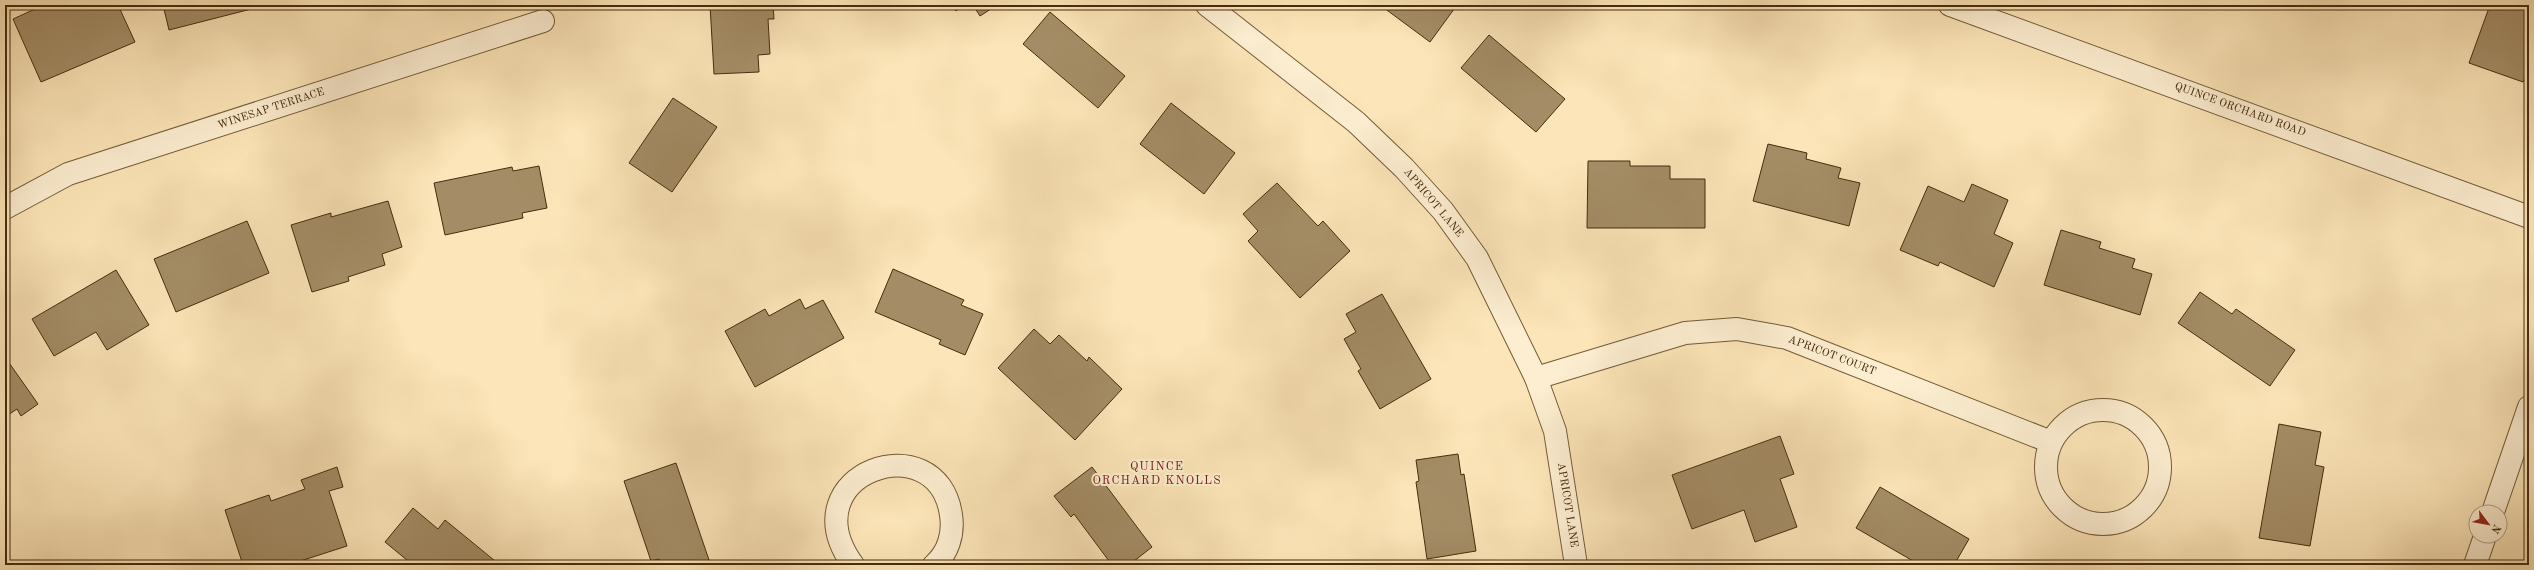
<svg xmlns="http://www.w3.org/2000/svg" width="2534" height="570" font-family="'Old Standard TT',serif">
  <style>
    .building { fill: #a48d66; stroke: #452d0d }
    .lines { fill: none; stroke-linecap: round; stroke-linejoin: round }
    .minor-casing { stroke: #735b38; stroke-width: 24 }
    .minor { stroke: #fdeed1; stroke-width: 22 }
    .labels { text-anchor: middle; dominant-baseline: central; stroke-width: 4; stroke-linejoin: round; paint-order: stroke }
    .street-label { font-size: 11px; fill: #452d0d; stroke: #fdeed1 }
    .neighbourhood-label { font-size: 12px; letter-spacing: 1px; fill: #7a1f14; stroke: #fdeed1 }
  </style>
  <rect width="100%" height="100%" fill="#fce5b8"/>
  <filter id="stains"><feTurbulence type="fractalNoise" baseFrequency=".005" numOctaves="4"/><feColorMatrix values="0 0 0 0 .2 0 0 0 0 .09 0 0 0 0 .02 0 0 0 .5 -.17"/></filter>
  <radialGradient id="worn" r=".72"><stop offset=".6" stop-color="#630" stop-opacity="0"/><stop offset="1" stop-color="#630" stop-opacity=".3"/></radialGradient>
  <g class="building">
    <polygon points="44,5 53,5 54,7 60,5 118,5 135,42 41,82 13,19"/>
    <polygon points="163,5 267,5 169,30"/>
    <polygon points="710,5 773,5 774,19 768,19 770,54 758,55 759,72 714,74"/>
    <polygon points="952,5 963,5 956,11"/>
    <polygon points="973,5 997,5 980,16"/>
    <polygon points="1380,5 1457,5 1430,42"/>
    <polygon points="2490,5 2529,5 2529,67 2523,82 2469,63"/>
    <polygon points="1050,12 1125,76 1098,108 1023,44"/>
    <polygon points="1489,35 1565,99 1536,132 1461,68"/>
    <polygon points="673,98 717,127 672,192 629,163"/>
    <polygon points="1171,103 1235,153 1204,194 1140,144"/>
    <polygon points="1768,144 1807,153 1806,159 1841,168 1838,178 1860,183 1849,226 1753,201"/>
    <polygon points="1588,161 1630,161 1630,166 1670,166 1670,179 1705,179 1705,228 1587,228"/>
    <polygon points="539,166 547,208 522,213 523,218 445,235 434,183 512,167 513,171"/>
    <polygon points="1277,183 1318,226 1323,221 1350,251 1300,298 1248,241 1258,231 1243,214"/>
    <polygon points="1972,184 2008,200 1994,234 2013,243 1994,287 1940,262 1938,266 1900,250 1928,186 1964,202"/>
    <polygon points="388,201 402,247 382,254 385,265 348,277 349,281 312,292 291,225 331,213 331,217"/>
    <polygon points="247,221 269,273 176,312 154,259"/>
    <polygon points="2061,230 2101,242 2099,248 2135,259 2132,268 2152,274 2140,315 2044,285"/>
    <polygon points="893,269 964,300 961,305 983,314 965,355 939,344 941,340 875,312"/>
    <polygon points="116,270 149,325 107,350 96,332 54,356 32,319"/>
    <polygon points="2200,292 2232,314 2236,309 2295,350 2270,386 2178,323"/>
    <polygon points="1382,294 1431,379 1380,409 1358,371 1361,369 1344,339 1356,332 1346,314"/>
    <polygon points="800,299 805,309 823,300 844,338 755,387 725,331 765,309 769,316"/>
    <polygon points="1034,329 1050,344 1059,335 1087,361 1089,357 1122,389 1075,440 998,368"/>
    <polygon points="5,357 38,404 21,416 17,409 5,417"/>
    <polygon points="2279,424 2321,432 2315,465 2324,467 2310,546 2259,538"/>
    <polygon points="1780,436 1794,474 1780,479 1797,527 1755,542 1744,510 1692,529 1672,475"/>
    <polygon points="1458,454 1461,475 1464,474 1476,551 1427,559 1416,482 1419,481 1416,460"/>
    <polygon points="676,463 709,560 695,565 661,565 659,559 651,561 624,481"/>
    <polygon points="337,467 343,487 329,491 347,546 288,565 243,565 225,510 269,495 271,501 305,489 301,480"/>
    <polygon points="1092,467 1152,547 1129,565 1112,565 1074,514 1071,517 1054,496"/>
    <polygon points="1880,487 1969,539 1954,565 1920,565 1856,528"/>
    <polygon points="413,508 438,529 445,520 500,565 413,565 385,542"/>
  </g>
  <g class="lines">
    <g class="minor-casing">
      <g id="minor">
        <polyline points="1207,5 1356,122 1404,168 1443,211 1477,258 1536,378 1555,431 1576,565"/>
        <polyline points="1950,5 2529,217"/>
        <polyline points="5,208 68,174 543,21"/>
        <polyline points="1536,378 1685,333 1737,329 1787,338 2051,442"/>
        <circle cx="2103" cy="467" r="57"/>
        <polyline points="2493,512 2529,407"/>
        <path d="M853,565C787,473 938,422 951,515C954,534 948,553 934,565"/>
        <polyline points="2475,565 2485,536"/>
      </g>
    </g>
    <use href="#minor" class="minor"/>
  </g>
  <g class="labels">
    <g class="street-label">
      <text transform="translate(271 109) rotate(-18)">WINESAP TERRACE</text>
      <text transform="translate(2240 110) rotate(20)">QUINCE ORCHARD ROAD</text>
      <text transform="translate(1433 203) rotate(50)">APRICOT LANE</text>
      <text transform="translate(1832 356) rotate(21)">APRICOT COURT</text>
      <text transform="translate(1567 505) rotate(81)">APRICOT LANE</text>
    </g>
    <g class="neighbourhood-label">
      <text x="1157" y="467">QUINCE<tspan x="1157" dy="14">ORCHARD KNOLLS</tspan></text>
    </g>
  </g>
  <rect width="2534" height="570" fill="none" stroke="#fce5b8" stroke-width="20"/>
  <rect x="6" y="6" width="2522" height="558" fill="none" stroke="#452d0d" stroke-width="2"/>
  <rect x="10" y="10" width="2514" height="550" fill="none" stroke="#452d0d"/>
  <g transform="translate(2488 524) rotate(122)"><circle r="19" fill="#fdeed1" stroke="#b3a183"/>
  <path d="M0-3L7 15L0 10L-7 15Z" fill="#8f2418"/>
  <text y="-6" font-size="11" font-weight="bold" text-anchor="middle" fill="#452d0d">N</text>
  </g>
  <rect width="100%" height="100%" filter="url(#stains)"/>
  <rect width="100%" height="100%" fill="url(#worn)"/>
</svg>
